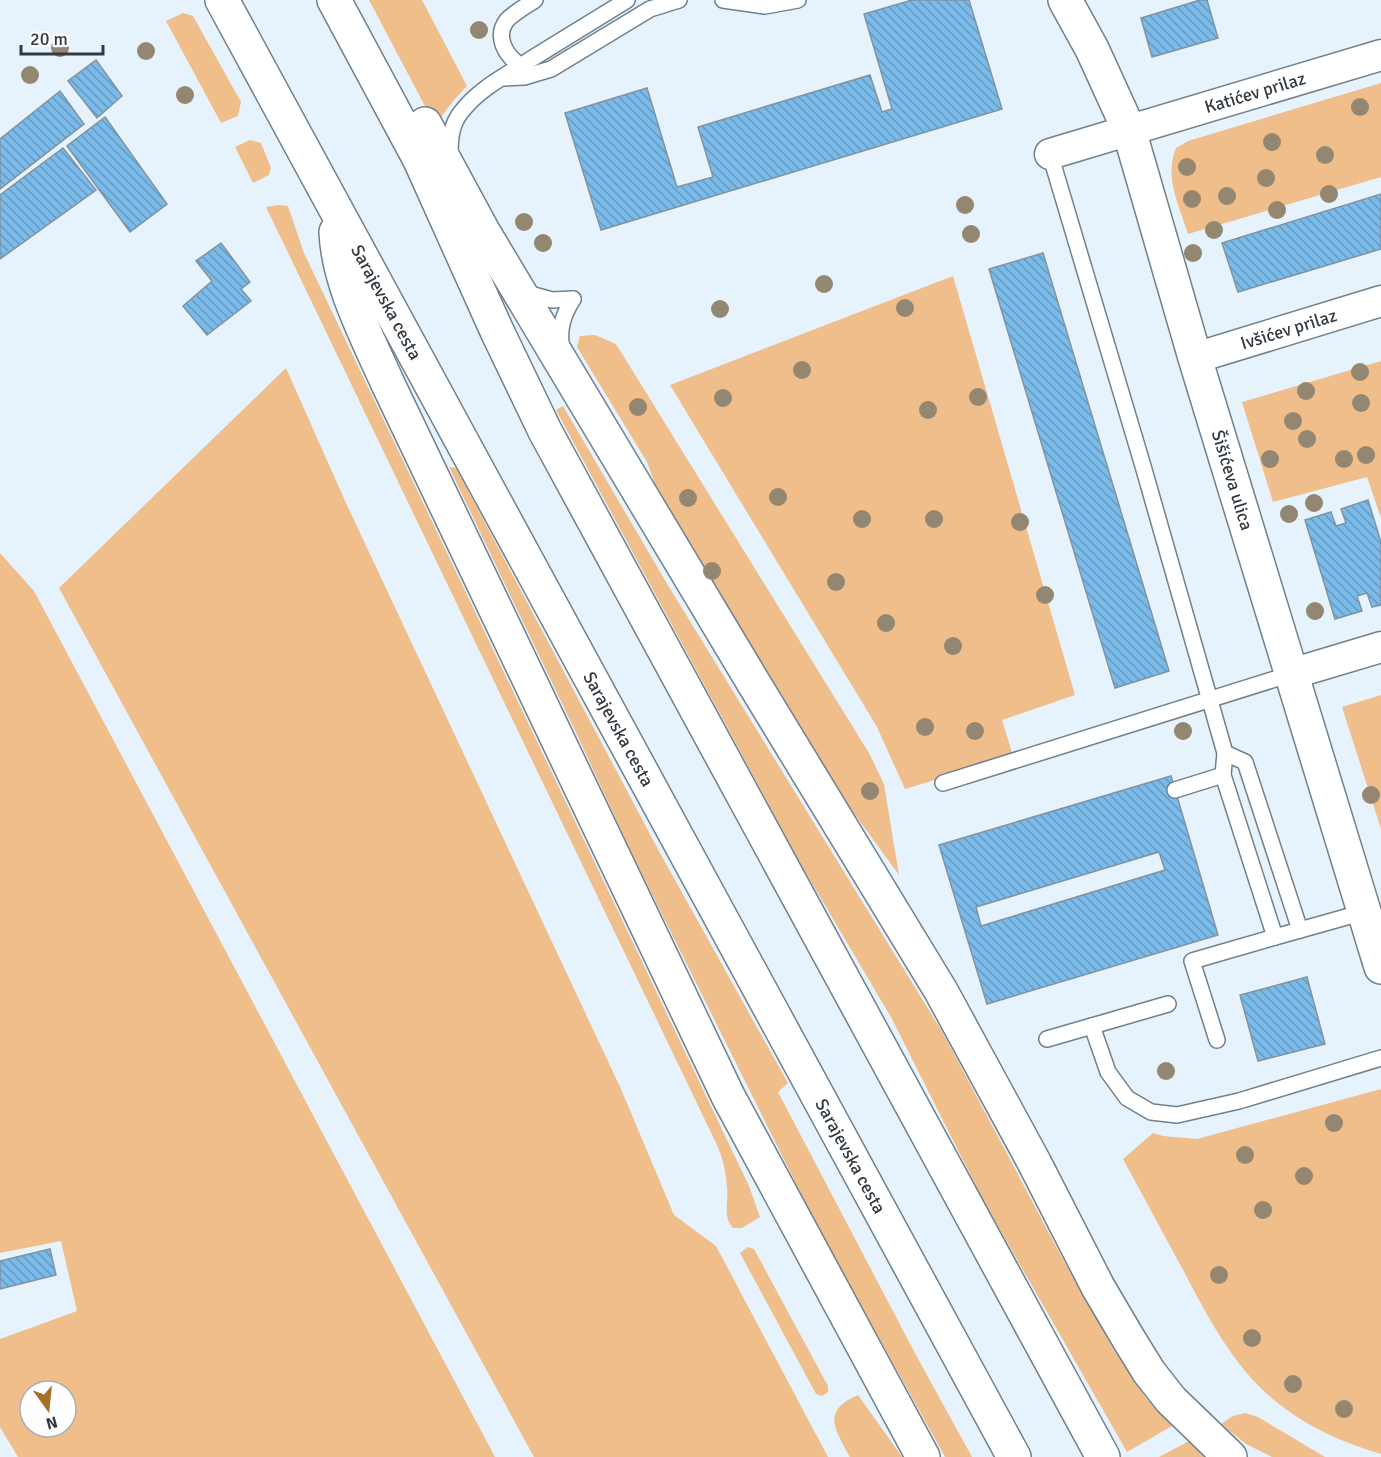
<svg xmlns="http://www.w3.org/2000/svg" width="1381" height="1457" font-family="Signika,sans-serif">
  <style>
    .green { fill: #efbe8a; fill-rule: evenodd }
    .building { fill: url(#building-back-hatch); stroke: #8193a1; stroke-width: 1.5; fill-rule: evenodd }
    .lines { fill: none; stroke-linecap: round; stroke-linejoin: round }
    .lane-casing { stroke: #6f808e; stroke-width: 18 }
    .street-casing { stroke: #6f808e; stroke-width: 33 }
    .secondary-casing { stroke: #6f808e; stroke-width: 36 }
    .lane { stroke: #fff; stroke-width: 15 }
    .street { stroke: #fff; stroke-width: 30 }
    .secondary { stroke: #fff; stroke-width: 33 }
    .tree { fill: #938771 }
    .labels { text-anchor: middle; dominant-baseline: central; stroke-width: 4.5; stroke-linejoin: round; paint-order: stroke }
    .street-label { font-size: 18px; fill: #323a40; stroke: #fefefe }
  </style>
  <defs>
    <pattern id="building-back-hatch" width="6" height="6" patternUnits="userSpaceOnUse" patternTransform="scale(1.5)"><rect width="6" height="6" fill="#7bbbea"/><path d="M-1 5l2 2M0 0l6 6M5-1l2 2" fill="none" stroke="#6599bf"/></pattern>
  </defs>
  <rect width="100%" height="100%" fill="#e7f3fc"/>
  <g class="green">
    <polygon points="369,0 422,0 467,86 454,100 435,125"/>
    <polygon points="183,13 193,16 241,102 238,116 221,123 166,21"/>
    <path d="M1381,83V177L1188,234C1179,205 1164,178 1176,148L1188,141Z"/>
    <polygon points="250,140 261,143 271,168 269,175 253,183 235,147"/>
    <path d="M278,205L288,206L304,253L749,1186L760,1217L742,1228H733C722,1216 729,1203 727,1187C726,1172 723,1159 717,1145L266,207Z"/>
    <polygon points="953,276 1075,695 1002,720 1013,756 905,789 877,727 670,385"/>
    <polygon points="595,335 616,344 869,753 884,784 899,875 837,790 662,503 647,462 577,347 580,336"/>
    <polygon points="1381,361 1381,518 1367,477 1273,502 1242,402"/>
    <polygon points="286,368 346,503 621,1089 674,1215 716,1246 828,1457 534,1457 59,588"/>
    <polygon points="563,406 669,587 943,1033 1059,1252 1112,1347 1146,1398 1172,1426 1127,1452 983,1200 892,1019 803,868 556,410"/>
    <polygon points="449,467 456,468 660,853 788,1083 778,1092 916,1355 972,1457 945,1457 816,1224 632,854 579,739"/>
    <path d="M0,553L34,591L495,1457H18L0,1427V1339L77,1311L61,1241L0,1253ZM30,1391H66V1427H30Z"/>
    <polygon points="1381,695 1381,829 1342,707"/>
    <path d="M1381,1089V1454C1345,1443 1309,1428 1279,1404C1234,1369 1208,1317 1182,1268C1162,1232 1143,1195 1123,1159L1153,1133L1163,1136L1197,1139Z"/>
    <polygon points="748,1247 754,1249 828,1386 828,1392 822,1396 816,1394 740,1253"/>
    <path d="M858,1395L900,1454L902,1457H850C835,1429 821,1411 858,1395Z"/>
    <polygon points="1245,1413 1258,1417 1325,1457 1272,1457 1246,1444 1221,1424 1233,1416"/>
    <polygon points="1191,1440 1210,1457 1159,1457"/>
  </g>
  <g class="building">
    <polygon points="912,0 969,0 1002,109 601,230 565,113 647,88 677,187 713,177 698,127 870,75 882,112 892,109 864,14"/>
    <polygon points="1200,0 1207,0 1218,38 1152,57 1141,18"/>
    <polygon points="96,60 122,96 97,118 68,81"/>
    <polygon points="60,91 84,124 0,189 0,139"/>
    <polygon points="105,117 167,204 130,232 67,146"/>
    <polygon points="63,148 96,190 0,259 0,195"/>
    <polygon points="1381,194 1381,249 1238,292 1222,243"/>
    <polygon points="221,243 250,282 241,289 251,301 207,335 183,306 212,281 196,261"/>
    <polygon points="1043,253 1169,671 1115,688 989,269"/>
    <polygon points="1368,500 1381,542 1381,605 1372,607 1367,593 1357,596 1362,611 1335,619 1305,520 1331,512 1336,526 1346,523 1341,509"/>
    <path d="M1171,776L1218,935L987,1004L939,845ZM1159,852L1165,870L981,926L976,907Z"/>
    <polygon points="1307,977 1325,1044 1258,1061 1240,995"/>
    <polygon points="50,1249 56,1275 0,1289 0,1261"/>
  </g>
  <g class="lines">
    <g class="lane-casing">
      <g id="lane">
        <polyline points="723,0 765,6 798,0"/>
        <path d="M521,66C506,56 494,37 507,20C515,12 526,6 535,0"/>
        <polyline points="502,78 524,77 551,69 650,9 679,0"/>
        <polyline points="1050,154 1143,466 1225,753 1223,775 1275,937 1364,912"/>
        <path d="M450,155C450,139 451,124 462,111C479,89 505,76 528,61C561,41 594,20 627,0"/>
        <polyline points="523,292 552,300 573,299"/>
        <path d="M562,349C558,330 563,315 573,299"/>
        <polyline points="1225,753 1245,762 1300,930"/>
        <polyline points="943,783 1291,674"/>
        <polyline points="1175,790 1223,775"/>
        <polyline points="1092,1026 1168,1004"/>
        <polyline points="1047,1039 1092,1026 1108,1072 1127,1098 1151,1112 1177,1115 1239,1101 1381,1058"/>
        <polyline points="1217,1040 1192,961 1275,937"/>
      </g>
    </g>
    <g class="street-casing">
      <g id="street">
        <path id="s1" d="M1050,154L1381,55"/>
        <path id="s2" d="M1195,358L1381,301"/>
        <polyline points="1291,674 1381,647"/>
      </g>
    </g>
    <g class="secondary-casing">
      <g id="secondary">
        <path id="s3" d="M222,0L1014,1457"/>
        <polyline points="334,0 420,160 497,331 545,431 1103,1457"/>
        <path id="s4" d="M1065,0L1092,49L1129,130L1195,358L1381,967"/>
        <polyline points="425,124 484,233 753,682 941,991 1034,1162 1098,1287 1128,1338 1149,1372 1171,1400 1230,1457"/>
        <path d="M336,232C338,283 368,339 388,384L728,1096L923,1457"/>
      </g>
    </g>
    <use href="#lane" class="lane"/>
    <use href="#street" class="street"/>
    <use href="#secondary" class="secondary"/>
  </g>
  <g class="tree">
    <circle cx="479" cy="30" r="9"/>
    <circle cx="60" cy="48" r="9"/>
    <circle cx="146" cy="51" r="9"/>
    <circle cx="30" cy="75" r="9"/>
    <circle cx="185" cy="95" r="9"/>
    <circle cx="1360" cy="107" r="9"/>
    <circle cx="1272" cy="142" r="9"/>
    <circle cx="1325" cy="155" r="9"/>
    <circle cx="1187" cy="167" r="9"/>
    <circle cx="1266" cy="178" r="9"/>
    <circle cx="1329" cy="194" r="9"/>
    <circle cx="1227" cy="196" r="9"/>
    <circle cx="1192" cy="199" r="9"/>
    <circle cx="965" cy="205" r="9"/>
    <circle cx="1277" cy="210" r="9"/>
    <circle cx="524" cy="222" r="9"/>
    <circle cx="1214" cy="230" r="9"/>
    <circle cx="971" cy="234" r="9"/>
    <circle cx="543" cy="243" r="9"/>
    <circle cx="1193" cy="253" r="9"/>
    <circle cx="824" cy="284" r="9"/>
    <circle cx="905" cy="308" r="9"/>
    <circle cx="720" cy="309" r="9"/>
    <circle cx="802" cy="370" r="9"/>
    <circle cx="1360" cy="372" r="9"/>
    <circle cx="1306" cy="391" r="9"/>
    <circle cx="978" cy="397" r="9"/>
    <circle cx="723" cy="398" r="9"/>
    <circle cx="1361" cy="403" r="9"/>
    <circle cx="638" cy="407" r="9"/>
    <circle cx="928" cy="410" r="9"/>
    <circle cx="1293" cy="421" r="9"/>
    <circle cx="1307" cy="439" r="9"/>
    <circle cx="1366" cy="455" r="9"/>
    <circle cx="1270" cy="459" r="9"/>
    <circle cx="1344" cy="459" r="9"/>
    <circle cx="778" cy="497" r="9"/>
    <circle cx="688" cy="498" r="9"/>
    <circle cx="1314" cy="503" r="9"/>
    <circle cx="1289" cy="514" r="9"/>
    <circle cx="862" cy="519" r="9"/>
    <circle cx="934" cy="519" r="9"/>
    <circle cx="1020" cy="522" r="9"/>
    <circle cx="712" cy="571" r="9"/>
    <circle cx="836" cy="582" r="9"/>
    <circle cx="1045" cy="595" r="9"/>
    <circle cx="1315" cy="611" r="9"/>
    <circle cx="886" cy="623" r="9"/>
    <circle cx="953" cy="646" r="9"/>
    <circle cx="925" cy="727" r="9"/>
    <circle cx="975" cy="731" r="9"/>
    <circle cx="1183" cy="731" r="9"/>
    <circle cx="870" cy="791" r="9"/>
    <circle cx="1371" cy="795" r="9"/>
    <circle cx="1166" cy="1071" r="9"/>
    <circle cx="1334" cy="1123" r="9"/>
    <circle cx="1245" cy="1155" r="9"/>
    <circle cx="1304" cy="1176" r="9"/>
    <circle cx="1263" cy="1210" r="9"/>
    <circle cx="1219" cy="1275" r="9"/>
    <circle cx="1252" cy="1338" r="9"/>
    <circle cx="1293" cy="1384" r="9"/>
    <circle cx="1344" cy="1409" r="9"/>
  </g>
  <g class="labels">
    <g class="street-label">
      <text stroke="none"><textPath href="#s1" startOffset="214">Katićev prilaz</textPath></text>
      <text stroke="none"><textPath href="#s3" startOffset="344">Sarajevska cesta</textPath></text>
      <text stroke="none"><textPath href="#s2" startOffset="98">Ivšićev prilaz</textPath></text>
      <text stroke="none"><textPath href="#s4" startOffset="510">Šišićeva ulica</textPath></text>
      <text stroke="none"><textPath href="#s3" startOffset="830">Sarajevska cesta</textPath></text>
      <text stroke="none"><textPath href="#s3" startOffset="1316">Sarajevska cesta</textPath></text>
    </g>
  </g>
  <g transform="translate(48 1409) rotate(165)"><circle r="28" fill="#fefefe" stroke="#acb0b2" stroke-width="1.5"/>
  <path d="M0-4.5L10 22L0 15L-10 22Z" fill="#a66f2b"/>
  <text y="-9" font-size="16" font-weight="bold" text-anchor="middle" fill="#323a40">N</text>
  </g>
  <path d="M21 45v9h82v-9" fill="none" stroke="#323a40" stroke-width="3"/>
  <text x="30" y="45" font-size="18" fill="#323a40" stroke="#fefefe" stroke-width="4.5" paint-order="stroke">20 m</text>
</svg>
